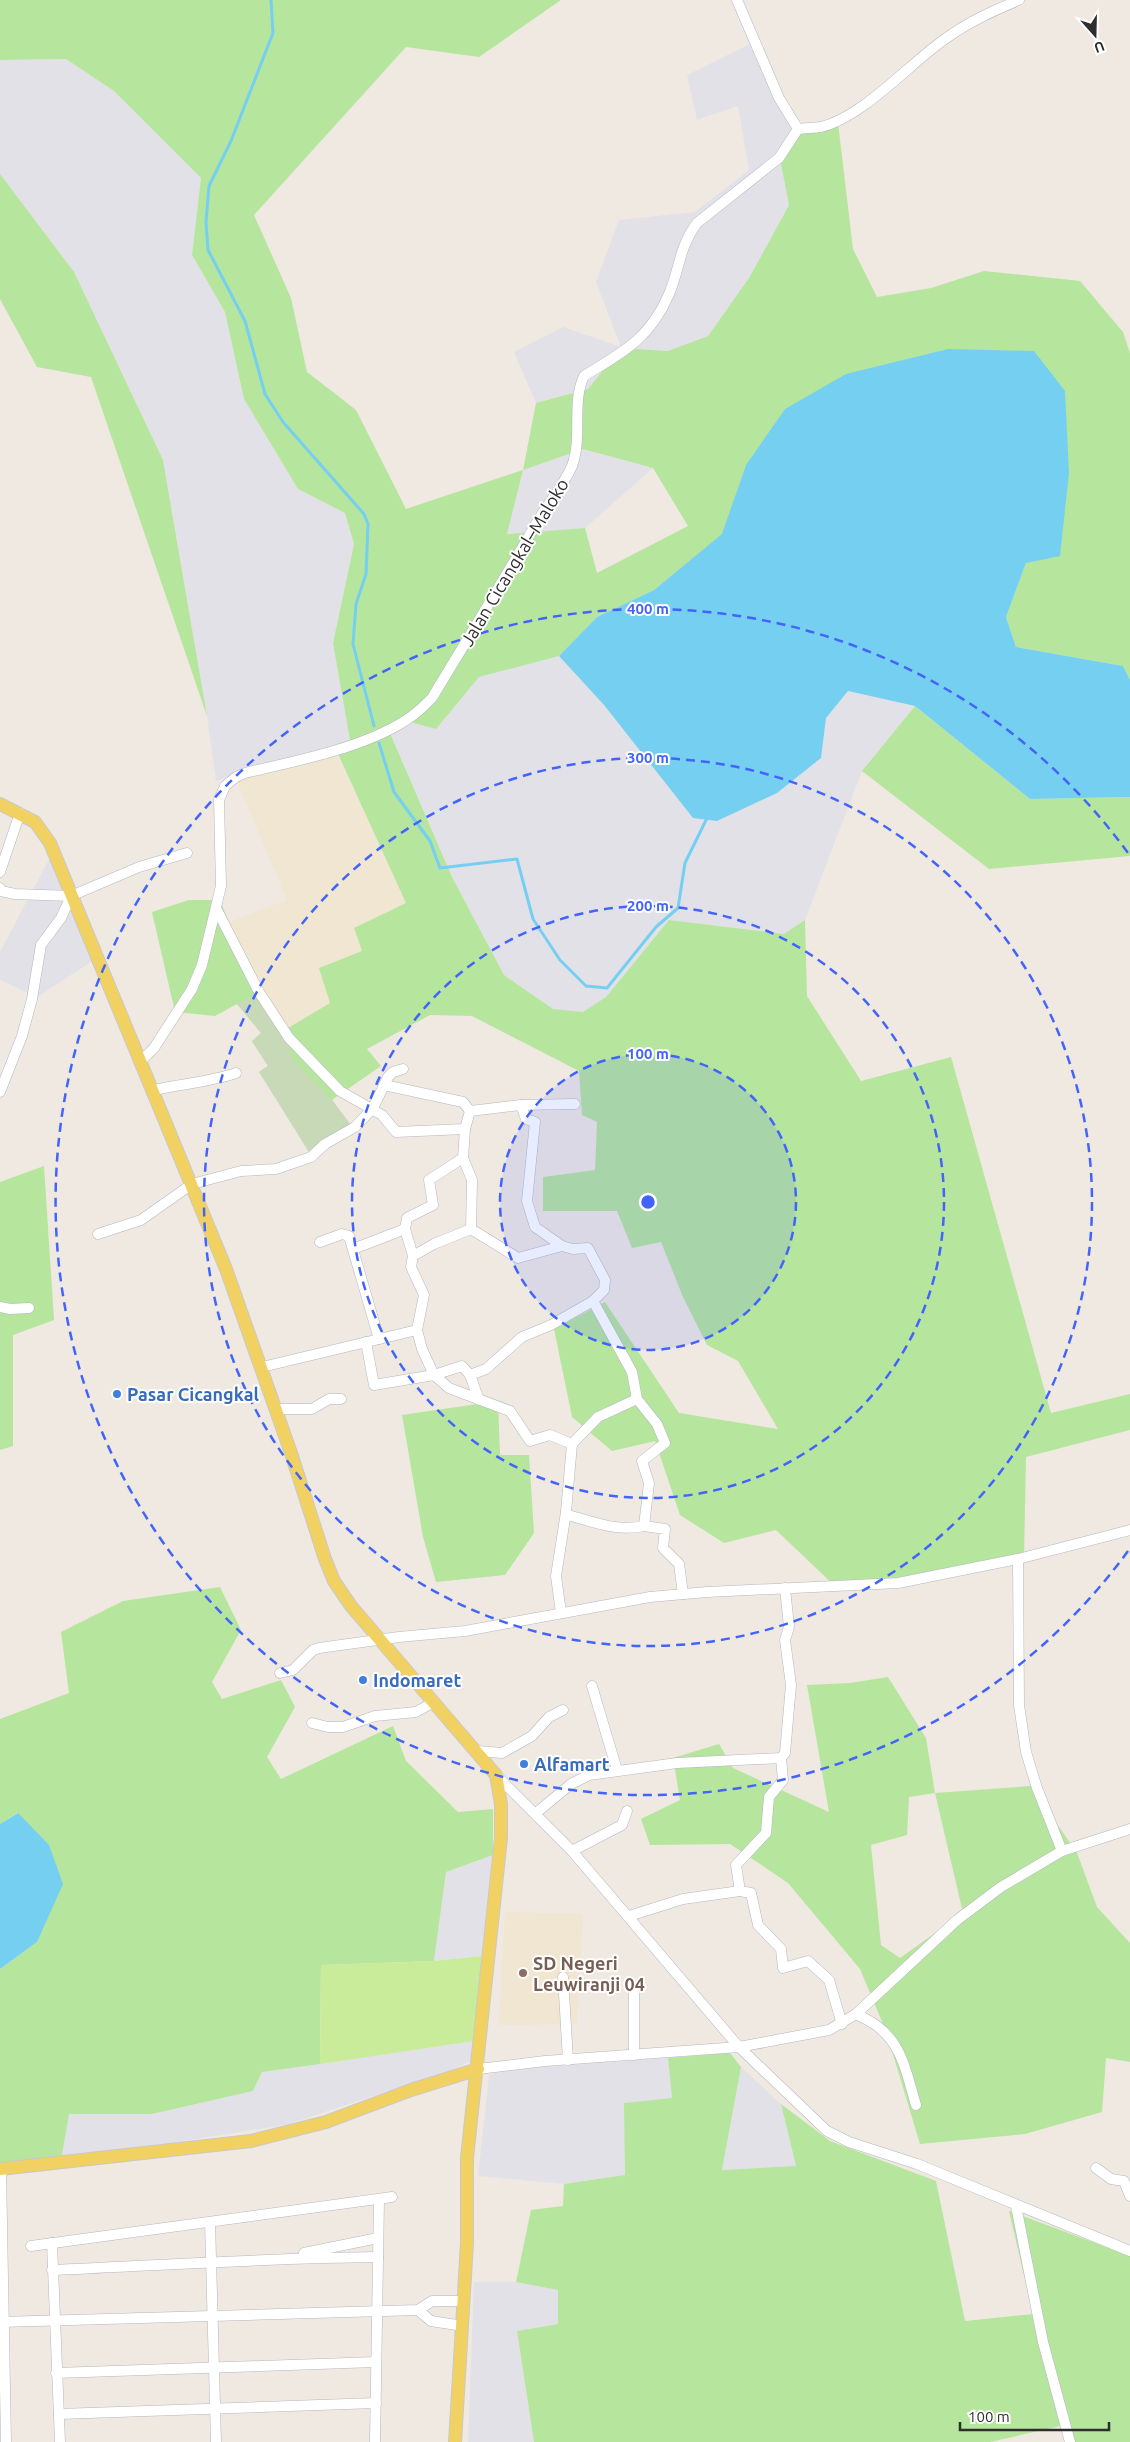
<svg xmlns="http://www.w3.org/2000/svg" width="1130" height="2442" font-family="Ubuntu,sans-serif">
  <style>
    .industrial { fill: #e3e1e8 }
    .education { fill: #f0e6d1 }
    .green { fill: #b6e59e; fill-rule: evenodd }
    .cemetery { fill: #c8d9b8 }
    .pitch { fill: #c9ec9a }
    .water { fill: #75cff0 }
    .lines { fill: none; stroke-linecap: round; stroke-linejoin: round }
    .stream { stroke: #75cff0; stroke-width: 3 }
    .minor-casing { stroke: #b4b7c1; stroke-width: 11 }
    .major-casing { stroke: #c9c9c9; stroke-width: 14 }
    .minor { stroke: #fff; stroke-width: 10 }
    .major { stroke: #f2d163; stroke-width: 12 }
    .ring { fill: none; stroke: #4264fb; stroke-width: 2.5; stroke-dasharray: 9 6 }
    .shop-dot { fill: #3f7fe0; stroke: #fff; stroke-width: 2 }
    .education-dot { fill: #8d6e63; stroke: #fff; stroke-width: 2 }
    .labels { text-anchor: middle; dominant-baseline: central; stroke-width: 4; stroke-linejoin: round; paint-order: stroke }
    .street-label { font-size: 18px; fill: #2e2e2e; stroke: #fff }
    .shop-label { font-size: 18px; font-weight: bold; fill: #366cbe; stroke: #fff; text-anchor: start }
    .education-label { font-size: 18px; font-weight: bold; fill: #785e54; stroke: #fff; text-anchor: start }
    .centre { fill: #4264fb; stroke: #fff; stroke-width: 2.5 }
    .ring-label { font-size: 15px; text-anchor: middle; font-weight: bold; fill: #4264fb; stroke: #fff; stroke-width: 4; stroke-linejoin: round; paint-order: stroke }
  </style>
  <rect width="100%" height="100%" fill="#efe9e1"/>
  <g class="industrial">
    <polygon points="754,42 802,133 780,159 789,204 749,278 708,336 668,351 621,348 588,389 536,403 514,352 563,327 621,347 596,282 619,220 695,212 749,170 738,106 697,120 687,75"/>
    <polygon points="66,59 114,91 201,178 192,255 225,312 244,399 298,489 345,513 354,544 333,643 351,740 216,781 207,716 163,460 74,272 0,174 0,60"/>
    <polygon points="583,449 653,468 585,528 507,534 523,469"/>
    <polygon points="559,656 604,705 693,818 821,758 826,718 848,691 915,706 862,771 805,920 784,934 669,920 606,997 583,1012 553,1009 504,975 452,877 390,732 410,722 436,729 479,677"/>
    <polygon points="55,848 100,956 37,997 0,980 0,952"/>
    <polygon points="493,1855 482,1956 434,1961 446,1872"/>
    <polygon points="474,2041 473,2060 454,2069 289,2124 61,2161 68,2114 152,2114 253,2091 262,2072"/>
    <polygon points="668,2058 672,2098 624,2103 626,2175 564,2184 478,2176 489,2076 499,2070"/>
    <polygon points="741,2067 781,2104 796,2166 722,2170"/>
    <polygon points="474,2282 516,2282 558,2290 558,2324 517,2331 534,2442 468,2442"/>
  </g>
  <g class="education">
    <polygon points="334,745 406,903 354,928 362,951 330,1003 283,1031 257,994 229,922 287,900 235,776"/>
    <polygon points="505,1912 583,1914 577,2024 499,2025"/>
  </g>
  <g class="green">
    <path d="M0,0H561L479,57L406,47L254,215L291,298L307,372L356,410L406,509L523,470L536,403L588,389L621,348L668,351L708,336L749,278L789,205L780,159L802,133L838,123L853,249L877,297L931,288L984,271L1080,281L1123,332L1130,353V680L1123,666L1016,647L1006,617L1026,563L746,465L723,534L654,590L597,617L559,656L479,677L436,729L410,722L390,733L452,877L504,975L553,1009L583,1012L606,997L669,920L784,934L805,920L807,996L861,1081L951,1057L1051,1413L1130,1394V1430L1026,1457L1024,1558L838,1589L776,1530L724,1543L680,1515L655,1441L612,1451L572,1417L554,1329L605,1302L679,1413L778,1429L738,1361L707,1345L683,1297L661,1242L632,1248L617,1211H543V1177L595,1170L597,1122L582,1115L579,1071L472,1016L430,1015L367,1049L381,1066L332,1100L350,1124L259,1072L268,1066L252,1041L261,1033L237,1004L215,1016L175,1012L152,912L189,900H220L257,994L283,1031L330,1003L319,968L362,951L354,928L406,903L334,745L350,740L333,643L354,544L345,513L298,489L244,399L225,312L192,255L201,178L114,91L66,59L0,60ZM583,449L653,468L688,526L597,573L585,528L507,534L523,470Z"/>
    <polygon points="0,174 74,272 163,460 207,716 91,377 37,367 0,299"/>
    <polygon points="915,706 1030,799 1130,797 1130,856 989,869 862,771"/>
    <polygon points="44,1166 54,1320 13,1335 13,1446 0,1450 0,1182"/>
    <polygon points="498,1401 500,1455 529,1455 534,1533 505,1575 436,1582 423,1537 402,1415"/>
    <polygon points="220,1587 241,1630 212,1682 222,1699 281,1680 295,1707 267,1757 281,1779 393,1726 406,1761 458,1812 493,1809 493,1855 446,1872 434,1961 321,1965 320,2064 262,2072 253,2091 152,2114 69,2114 61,2161 0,2170 0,1969 37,1942 17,1813 0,1824 0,1719 69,1693 61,1632 123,1601"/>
    <path d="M888,1677L926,1738L935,1793L1031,1786L1077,1853L1097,1907L1130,1943V2062L1106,2058L1102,2112L1025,2134L920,2144L886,2031L860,1969L788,1883L730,1844L650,1845L641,1819L680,1800L673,1758L719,1744L733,1768L829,1812L807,1685L850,1683ZM935,1793L963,1913L900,1958L881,1945L871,1845L907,1835L909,1797Z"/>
    <polygon points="730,2053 741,2067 722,2170 796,2166 781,2104 830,2141 936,2181 965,2321 1033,2314 1009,2211 1130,2256 1130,2442 1070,2442 1065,2425 990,2442 534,2442 517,2331 558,2324 558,2290 516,2282 531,2210 563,2206 564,2184 625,2175 624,2103 672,2098 668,2058"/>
  </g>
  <polygon class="cemetery" points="257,994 283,1031 293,1060 332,1100 350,1124 312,1157 259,1072 268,1066 252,1041 261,1033 237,1004"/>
  <polygon class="pitch" points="482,1956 474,2041 320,2064 321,1965 434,1961"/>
  <g class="water">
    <polygon points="948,349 1034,351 1065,391 1069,473 1060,556 1026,563 1006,617 1016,647 1123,666 1130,680 1130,797 1030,799 915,706 848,691 826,718 821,758 777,793 717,821 693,818 604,705 559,656 597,617 654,590 722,534 746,465 785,409 846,374"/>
    <polygon points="18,1813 49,1845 63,1884 37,1942 0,1969 0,1824"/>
  </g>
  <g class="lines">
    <g class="stream">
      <polyline points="271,0 273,33 231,141 209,186 206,222 208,250 245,321 265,394 283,422 364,514 368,524 366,574 356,604 353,644 374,726"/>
      <polyline points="379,743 394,792 430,841 440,868 517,859 533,919 560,960 586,986 607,988 656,927 678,908 685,863 708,816"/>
    </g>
    <g class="minor-casing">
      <g id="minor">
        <path d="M798,129C805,128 813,128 821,127C863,117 909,64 945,39C968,22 993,11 1019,0"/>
        <polyline points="0,872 20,813"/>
        <polyline points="0,888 1,891 15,894 71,896 139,867 187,853"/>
        <polyline points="217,910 259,992 289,1038 340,1091 382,1115 396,1132 465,1129 463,1158 472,1180 471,1229 518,1258 562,1246 573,1249 588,1248 605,1280 604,1290 593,1301 632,1372 637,1399 657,1424 665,1443 642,1461 649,1483 644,1526 665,1529 663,1548 679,1564 683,1594"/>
        <path d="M141,1061L154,1048L192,989L202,965L221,886L219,800L225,786L236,777L245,773C295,761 370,747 412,716C419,711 426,704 432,698C467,640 502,583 536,524C547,504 563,487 572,466C583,436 571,404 584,376C623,352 650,339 669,294C680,268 679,247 697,223L779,158L798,129L779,98L737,0"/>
        <polyline points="384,1085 463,1102 470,1111 465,1129"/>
        <path d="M154,1090C181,1084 210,1082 236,1073"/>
        <polyline points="0,1092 22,1036 32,999 41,945 61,918 71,896"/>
        <polyline points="521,1105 575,1104"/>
        <polyline points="470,1111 521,1105 526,1119 535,1122 527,1201 535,1227 562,1246"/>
        <path d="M471,1229L434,1244L413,1256L411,1267L424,1295L417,1330L422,1349L434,1375L449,1388L510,1411L530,1441L550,1435L572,1444L566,1512L568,1515C594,1522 617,1532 644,1526"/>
        <polyline points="98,1234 141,1220 192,1184 241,1171 276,1169 311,1157 325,1144 355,1127 373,1108 388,1077 393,1072 403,1069"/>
        <polyline points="320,1242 342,1234 349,1236 379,1339"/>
        <polyline points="353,1249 405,1229"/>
        <polyline points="413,1256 405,1229 407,1218 433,1205 429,1180 463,1158"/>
        <polyline points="0,1307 10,1309 29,1308"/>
        <polyline points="366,1342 374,1385 434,1375 462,1366 470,1375 479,1400"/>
        <polyline points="262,1367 417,1330"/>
        <polyline points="470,1375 486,1369 522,1337 551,1325 593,1301"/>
        <polyline points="275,1409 312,1409 329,1399 341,1399"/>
        <polyline points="572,1444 598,1417 637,1399"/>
        <polyline points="1018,1559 1019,1705 1026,1752 1037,1788 1062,1851"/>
        <polyline points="561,1613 556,1576 566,1512"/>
        <polyline points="280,1673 293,1670 313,1650 319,1648 399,1637 465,1631 650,1597 707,1592 898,1583 1018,1559 1130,1530"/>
        <polyline points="592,1686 617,1770"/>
        <polyline points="312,1723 328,1727 343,1727 375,1716 416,1712 434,1702"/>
        <polyline points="478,1751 502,1753 532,1736 549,1717 563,1710"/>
        <polyline points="781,1758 783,1780 769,1797 766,1833 736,1865 740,1891 751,1893 758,1925 781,1949 783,1968 808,1961 829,1980 842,2024"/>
        <polyline points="496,1775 572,1851 739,2047 827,2131 849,2142 917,2164 1130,2251"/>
        <polyline points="536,1813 571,1784 589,1775 677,1763 781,1758 785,1753 791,1685 785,1640 789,1627 785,1588"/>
        <polyline points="572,1851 622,1825 627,1811"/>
        <polyline points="629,1916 683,1899 740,1891"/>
        <polyline points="563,1977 568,2060"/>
        <polyline points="634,1992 634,2055"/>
        <path d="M856,2014C863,2018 871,2021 877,2026C903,2045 907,2076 916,2105"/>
        <polyline points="478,2069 545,2061 739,2047 829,2030 856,2014 957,1920 1001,1887 1062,1851 1130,1829"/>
        <polyline points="1096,2168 1111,2179 1124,2181 1130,2196"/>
        <polyline points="1,2169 6,2442"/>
        <polyline points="1016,2206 1043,2342 1070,2442"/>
        <polyline points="210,2222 216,2442"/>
        <polyline points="52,2243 60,2442"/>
        <polyline points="31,2246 392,2197"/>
        <polyline points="304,2253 378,2238"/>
        <path d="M52,2270C161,2265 269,2258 378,2257"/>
        <polyline points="418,2310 431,2321 463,2326"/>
        <polyline points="0,2322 418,2310 432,2301 463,2301"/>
        <polyline points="56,2373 376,2362"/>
        <polyline points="59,2414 376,2403"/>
        <polyline points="375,2442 379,2200"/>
      </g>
    </g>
    <g class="major-casing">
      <g id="major">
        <polyline points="0,804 35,822 50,843 226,1269 291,1453 325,1559 334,1581 351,1606 496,1775 501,1804 501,1838 467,2158 467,2243 455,2442"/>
        <polyline points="0,2169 251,2141 326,2122 411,2090 478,2069"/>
      </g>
    </g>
    <use href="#minor" class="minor"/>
    <use href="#major" class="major"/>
  </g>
  <circle cx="648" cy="1202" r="148" fill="#4264fb" fill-opacity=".12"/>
  <g class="ring">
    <circle cx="648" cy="1202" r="148"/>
    <circle cx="648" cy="1202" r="296"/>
    <circle cx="648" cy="1202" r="444"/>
    <path d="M1128 1551A593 593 0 1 1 1128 853"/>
  </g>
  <g class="shop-dot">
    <circle cx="117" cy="1394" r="5"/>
    <circle cx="363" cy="1680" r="5"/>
    <circle cx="524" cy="1764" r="5"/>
  </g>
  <circle class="education-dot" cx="523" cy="1973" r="5"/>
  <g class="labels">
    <g class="street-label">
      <text transform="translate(514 562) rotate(-59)">Jalan Cicangkal–Maloko</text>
    </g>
    <g class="shop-label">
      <text x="127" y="1394">Pasar Cicangkal</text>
      <text x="373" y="1680">Indomaret</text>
      <text x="534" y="1764">Alfamart</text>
    </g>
    <g class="education-label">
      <text x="533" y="1963">SD Negeri<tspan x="533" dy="21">Leuwiranji 04</tspan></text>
    </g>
  </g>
  <circle cx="648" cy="1202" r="8" class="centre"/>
  <g class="ring-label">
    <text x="648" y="614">400 m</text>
    <text x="648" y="763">300 m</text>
    <text x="648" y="911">200 m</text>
    <text x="648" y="1059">100 m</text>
  </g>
  <g transform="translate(1095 35) rotate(160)" stroke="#ffffff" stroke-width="4" paint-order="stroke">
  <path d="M0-4L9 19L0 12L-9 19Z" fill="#2e2e2e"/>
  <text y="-8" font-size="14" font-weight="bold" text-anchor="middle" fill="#2e2e2e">U</text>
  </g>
  <path d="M960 2422v8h149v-8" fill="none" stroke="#2e2e2e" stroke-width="2.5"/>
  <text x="968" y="2422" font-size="15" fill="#2e2e2e" stroke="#ffffff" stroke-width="4" paint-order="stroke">100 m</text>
</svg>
